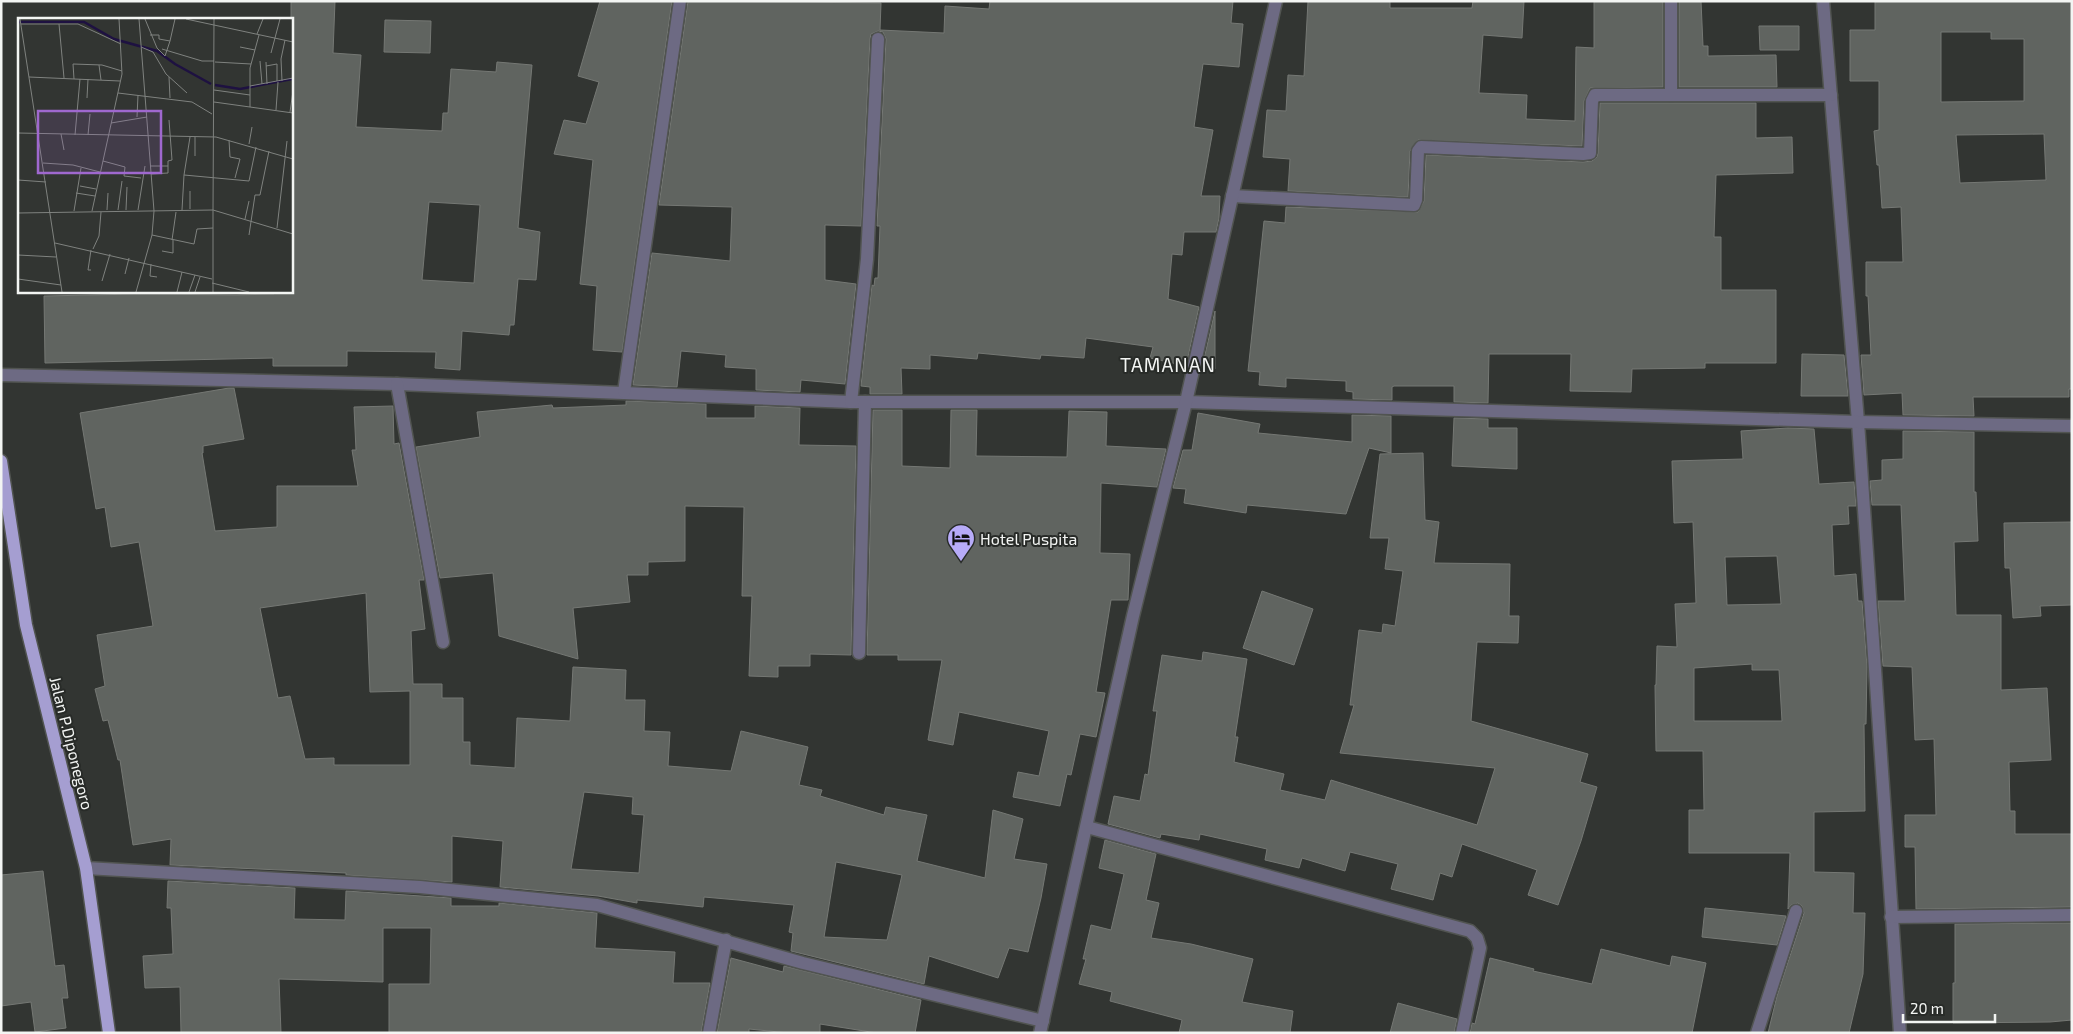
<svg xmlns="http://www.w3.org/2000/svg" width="2073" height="1034" font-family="'Exo 2',sans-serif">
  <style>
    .building { fill: #606460; stroke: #757874; fill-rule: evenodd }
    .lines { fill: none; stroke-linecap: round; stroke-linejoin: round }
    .minor-casing { stroke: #515451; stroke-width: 15 }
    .major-casing { stroke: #515451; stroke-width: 15 }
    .minor { stroke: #6d6a83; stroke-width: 12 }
    .major { stroke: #a59ed1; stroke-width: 12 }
    .labels { text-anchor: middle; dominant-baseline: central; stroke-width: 4; stroke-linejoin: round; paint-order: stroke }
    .poi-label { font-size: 16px; fill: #f3f5f3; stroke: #282b28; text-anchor: start }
    .street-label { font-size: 16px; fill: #f3f5f3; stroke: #282b28 }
    .quarter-label { font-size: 19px; letter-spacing: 1px; fill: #f3f5f3; stroke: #282b28 }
    .inset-river { fill: none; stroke: #1e1141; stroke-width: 2.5 }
    .inset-road { fill: none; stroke: #7f827f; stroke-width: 1 }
    .view { fill: #9f68cf; fill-opacity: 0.15; stroke: #9f68cf; stroke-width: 2.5 }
    .inset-edge { fill: none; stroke: #f3f5f3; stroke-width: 2.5 }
  </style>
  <rect width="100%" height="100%" fill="#323532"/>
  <g class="building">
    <path d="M291,1H335L333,53L361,55L356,127L442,131L443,113H448L451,69L496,72L497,62L532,65L518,228L540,232L536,280L518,279L514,325H510L509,335L462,331L460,370L435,368L436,352L347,351V366H273V358L45,363L44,296L138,294L236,295L274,294V291H291ZM429,202L480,205L474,283L422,280Z"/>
    <polygon points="600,1 672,1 622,352 593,350 597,286 580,284 593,160 554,154 564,120 586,124 599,82 578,76"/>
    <polygon points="688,1 881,3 880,30 944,33 945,6 989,9 990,1 1233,1 1231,23 1243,24 1239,67 1203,64 1194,127 1213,130 1201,196 1220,196 1219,218 1216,232 1184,232 1182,255 1172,254 1168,299 1199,307 1186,366 1150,358 1153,347 1086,338 1084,358 1041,355 1040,359 978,353 977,359 930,355 930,369 901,368 902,394 870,394 870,387 861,386 872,285 874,286 875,278 878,278 880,226 877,226 886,39 883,32 878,31 871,34 870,39 861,226 825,225 825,280 856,284 845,384 801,380 800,392 756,390 756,369 725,367 726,355 681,351 677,387 633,385 652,253 730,261 732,207 659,205"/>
    <polygon points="1308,1 1390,1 1390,8 1472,8 1473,1 1524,1 1522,38 1483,35 1479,93 1527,95 1526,119 1575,121 1576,47 1594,48 1594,1 1663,1 1663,87 1590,88 1584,101 1582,146 1418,140 1410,151 1408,197 1288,191 1290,159 1263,157 1267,110 1286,111 1288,75 1304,76"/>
    <polygon points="1679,1 1701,1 1703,46 1708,46 1708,56 1776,55 1777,87 1679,87"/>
    <path d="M1875,1H2072V389H2069V397H1973L1974,416L1903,415L1902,393L1864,395L1861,355H1871L1868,296H1866V262H1903L1901,207L1882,208L1879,165H1877L1874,131L1879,130V81H1850V30H1875ZM1941,32H1991V39H2024V101L1941,102ZM2044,134L2046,180L1960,183L1956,135Z"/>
    <polygon points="385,20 431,21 430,53 384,52"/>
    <polygon points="1759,26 1799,26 1799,50 1760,50"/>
    <polygon points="1600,103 1756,103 1756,138 1792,137 1793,173 1716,175 1714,237 1721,237 1721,290 1776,290 1776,363 1705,363 1705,368 1632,369 1631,392 1570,391 1571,354 1489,354 1488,403 1454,402 1454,386 1394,386 1392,387 1392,400 1353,399 1353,392 1346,391 1346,381 1286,378 1286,387 1259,385 1260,372 1248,371 1264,221 1285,223 1286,207 1418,212 1424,201 1426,155 1583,162 1592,161 1597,157 1598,153"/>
    <polygon points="1215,311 1215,369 1202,368"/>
    <polygon points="1802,354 1844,355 1848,396 1801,396"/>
    <path d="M229,388H234L244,439L203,446V453H202L215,531L277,527V486H358L352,450H356L354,407L393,406L394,444L399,443L424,580H419L425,629L411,631L413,684H442V698H463V742H470V765L515,768L517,718L570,721L573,667L626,670L625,700H645L644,731L670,732L668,766L731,771L741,731L808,747L799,785L822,790L820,796L884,815L886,807L927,815L917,861L985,878L993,810L1023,819L1014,859L1047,864L1041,898L1028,952L1009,948L998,978L929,956L924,984L791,951L793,933L789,932L794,905L704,897L703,907L637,900V903L598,896L500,887L503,841L452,836V882L346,875V873L170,865L171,839L133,845L120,760H118L108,720L103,721L95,689L105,686L97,635L153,626L139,542L111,547L105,507L96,509L80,413ZM366,593L370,692L410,691V765H334V758L305,759L290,696L278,698L260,608ZM584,792L633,797L632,814L644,815L639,873L571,869ZM836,862L902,875L887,940L824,937Z"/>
    <polygon points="626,401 706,404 706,418 755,418 755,406 800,408 799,445 856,446 851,655 810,654 810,666 778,666 778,677 749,676 752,596 742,596 744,507 685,506 685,561 648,562 648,575 627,575 630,602 573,608 578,659 499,636 493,573 440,578 416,447 480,437 477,412 552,405 553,408 626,405"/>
    <polygon points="873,410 902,410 902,466 950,468 951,410 977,410 976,456 1067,457 1069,411 1107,412 1106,446 1166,449 1157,487 1101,483 1100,553 1130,554 1128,600 1111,600 1096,692 1105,693 1096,737 1080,734 1071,775 1067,774 1060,806 1013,797 1018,772 1039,776 1049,731 959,712 953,745 928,740 942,660 898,660 898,655 867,655"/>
    <polygon points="1198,413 1260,424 1258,433 1352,442 1352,415 1391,416 1391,453 1369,448 1346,514 1247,505 1246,513 1184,503 1186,489 1173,488 1183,450 1192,450"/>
    <polygon points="1454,418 1488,419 1488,428 1517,428 1517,469 1452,466"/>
    <path d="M1788,428L1814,429L1819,484L1854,482L1856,506H1848L1849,524L1832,525L1834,576L1856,574L1858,601H1862L1867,666L1866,724H1864L1865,811L1814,812V872L1854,873L1853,913H1865L1863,974L1849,1033H1768L1777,996L1804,913L1802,906L1798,903L1791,905L1788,909L1790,853H1689V810H1704L1703,751H1656L1655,685H1656L1657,646L1677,647L1675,604L1696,603L1693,522L1674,523L1672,461L1743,459L1741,431ZM1777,556L1781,604L1727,605L1725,557ZM1752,664V670H1779L1782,721H1694V668Z"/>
    <polygon points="1903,431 1974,432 1974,492 1976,492 1978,541 1954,542 1956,615 2001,615 2001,690 2047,688 2051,760 2009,762 2010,811 2015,811 2015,834 2072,834 2072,907 1916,909 1915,847 1905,847 1905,815 1936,815 1934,739 1915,740 1912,667 1883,666 1878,601 1905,601 1901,505 1872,505 1870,481 1882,480 1882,460 1903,459"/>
    <polygon points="1423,453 1425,520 1439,522 1434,563 1510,564 1509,616 1519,616 1518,643 1477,642 1471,721 1588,754 1580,782 1597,787 1581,841 1558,905 1528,895 1537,870 1462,844 1452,877 1440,873 1433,900 1391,889 1398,864 1350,852 1345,871 1302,858 1299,868 1265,860 1267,849 1200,834 1199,840 1161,834 1160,838 1108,824 1114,796 1140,801 1145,774 1148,775 1157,711 1153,711 1162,655 1202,661 1203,652 1247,659 1235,737 1238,737 1234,762 1284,774 1280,790 1325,800 1331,780 1477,825 1495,768 1340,753 1354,705 1350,705 1359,630 1382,633 1383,624 1395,626 1403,571 1385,569 1389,538 1370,538 1380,454"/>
    <polygon points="2072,522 2071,605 2040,606 2041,616 2013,618 2010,568 2005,568 2004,523"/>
    <polygon points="1262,591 1313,609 1294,665 1243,648"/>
    <polygon points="1105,840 1156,854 1146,900 1159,903 1151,938 1191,944 1253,959 1242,1002 1293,1011 1290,1033 1179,1033 1182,1020 1110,1001 1112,992 1079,984 1086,959 1083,959 1091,925 1111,930 1124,874 1099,868"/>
    <polygon points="43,871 55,966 64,965 68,998 62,998 66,1028 35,1032 31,1002 1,1006 1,875"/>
    <polygon points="168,881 295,888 294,919 345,920 346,891 451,898 451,906 499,906 499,903 597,913 595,948 675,952 673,983 710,983 701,1033 389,1033 389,984 430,984 431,928 383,928 383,982 279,979 281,1033 181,1033 180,987 145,988 143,956 173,954 171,908 167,908"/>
    <polygon points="1705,908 1786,916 1777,945 1702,937"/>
    <polygon points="2072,923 2072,1020 2050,1022 1953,1023 1953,983 1955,983 1955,924"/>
    <polygon points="1601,949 1670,966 1672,956 1706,963 1692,1033 1470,1033 1472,1023 1475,1024 1490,958 1534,969 1533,971 1592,984"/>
    <polygon points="731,958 783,972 784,966 921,1000 915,1033 877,1033 820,1024 820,1033 789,1033 749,1029 749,1033 717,1033"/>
    <polygon points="1398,1003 1457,1019 1454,1033 1390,1033"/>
  </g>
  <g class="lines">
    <g class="minor-casing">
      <g id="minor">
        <polyline points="1671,1 1671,95"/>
        <polyline points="1823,1 1858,422 1900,1033"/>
        <polyline points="1232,196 1414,205 1416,200 1418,151 1421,147 1583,154 1590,153 1592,101 1595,95 1831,95"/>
        <polyline points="1,375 397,384 851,402 1186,402 1858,422 2072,426"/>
        <polyline points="397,384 443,642"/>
        <polyline points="624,392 680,1"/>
        <polyline points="851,402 867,259 878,39"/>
        <polyline points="859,653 865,402"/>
        <polyline points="1087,827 1470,931 1477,938 1480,948 1462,1033"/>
        <polyline points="86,868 420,887 597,905 803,963 1043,1021"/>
        <polyline points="1891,917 2072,915"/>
        <polyline points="709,1033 726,940"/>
        <polyline points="1040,1033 1133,616 1186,402 1276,1"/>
        <polyline points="1757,1033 1796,911"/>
      </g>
    </g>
    <g class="major-casing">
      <polyline id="major" points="1,461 26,625 86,868 109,1033"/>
    </g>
    <use href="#minor" class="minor"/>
    <use href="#major" class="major"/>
  </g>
  <defs>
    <g id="hotel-pin" transform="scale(1.4375)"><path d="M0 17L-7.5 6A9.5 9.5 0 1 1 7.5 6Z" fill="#b7abf8" stroke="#282b28"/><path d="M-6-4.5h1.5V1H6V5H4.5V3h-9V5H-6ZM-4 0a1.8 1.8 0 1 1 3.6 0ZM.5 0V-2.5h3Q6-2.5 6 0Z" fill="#111"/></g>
  </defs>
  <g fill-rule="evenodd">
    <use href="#hotel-pin" x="961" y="538"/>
  </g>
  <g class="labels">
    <g class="poi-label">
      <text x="980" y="538">Hotel Puspita</text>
    </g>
    <g class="street-label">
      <text transform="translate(72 743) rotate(76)">Jalan P.Diponegoro</text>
    </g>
    <g class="quarter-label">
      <text x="1168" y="364">TAMANAN</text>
    </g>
  </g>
  <g transform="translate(18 18)">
    <rect width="275" height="275" fill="#323532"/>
    <path class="inset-river" d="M0,4H66L96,21L139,33L157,46L193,66M197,67L222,71L274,61"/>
    <path class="inset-road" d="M2,1L44,274M127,1L139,30L147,38M168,1L275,24M3,6H60L103,26M41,6L46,60M239,16L245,1M132,17H141V21L152,23L157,1M123,29L135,34L148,56L169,75M222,29L237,32M144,31L184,43H196M253,35L262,1M147,38L152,23M242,43L244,66M197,44L233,46M248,44L249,66M81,47L83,62M248,48L259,46V63M11,59L102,63M151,59L152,80M56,61L55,46L84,47L104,53M264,63L263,41L267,22M232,68L275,60M196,72L232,77M100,75L174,84L194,96M69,80L70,61M196,84L275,95M232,89V50L241,17M258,92L260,64M272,94L275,73M119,99L120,77M93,105L129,99M0,115L198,119L275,141M43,116L46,132M57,117L62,61M70,117L72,96M172,119L166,157L231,163L238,129M211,122L212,139L222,141L217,160M231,126L234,109M177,138V119M85,143L107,149L106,158L123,160M25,145L55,147L82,154M132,148H150M133,156L150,155V143L154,142L151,102M0,162L28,164M62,168L78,171M58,175L77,178M172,191V173M89,192L90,175M100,192L104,163M108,192L109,169M120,192L127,148M164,192L166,157M195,192L196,1M56,193L63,150M74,193L104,56L101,1M0,195L195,192L275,216M227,201L231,183M259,210L269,123M134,217L176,226L179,211L195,210M231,217L237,177H242L251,133M154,222L158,194M37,225L194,261M75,231L81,218L83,194M73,232L70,252H73M144,233L155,235V222M0,237L38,239M133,246L132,258L139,259M107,256L111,240M0,261L43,267M84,263L92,236M194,265L231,274M118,274L134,217L136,193L121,1M159,274L164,254M171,274L177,257M177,274L182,259M195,274V192"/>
    <path class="view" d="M20,93H143V155H20Z"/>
    <rect width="275" height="275" class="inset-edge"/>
  </g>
  <rect width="2073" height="1034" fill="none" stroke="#f3f5f3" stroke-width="5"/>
  <path d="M1903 1014v8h92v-8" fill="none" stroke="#f3f5f3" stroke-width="2.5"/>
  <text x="1910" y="1014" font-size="15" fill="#f3f5f3" stroke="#282b28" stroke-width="4" paint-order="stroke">20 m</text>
</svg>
